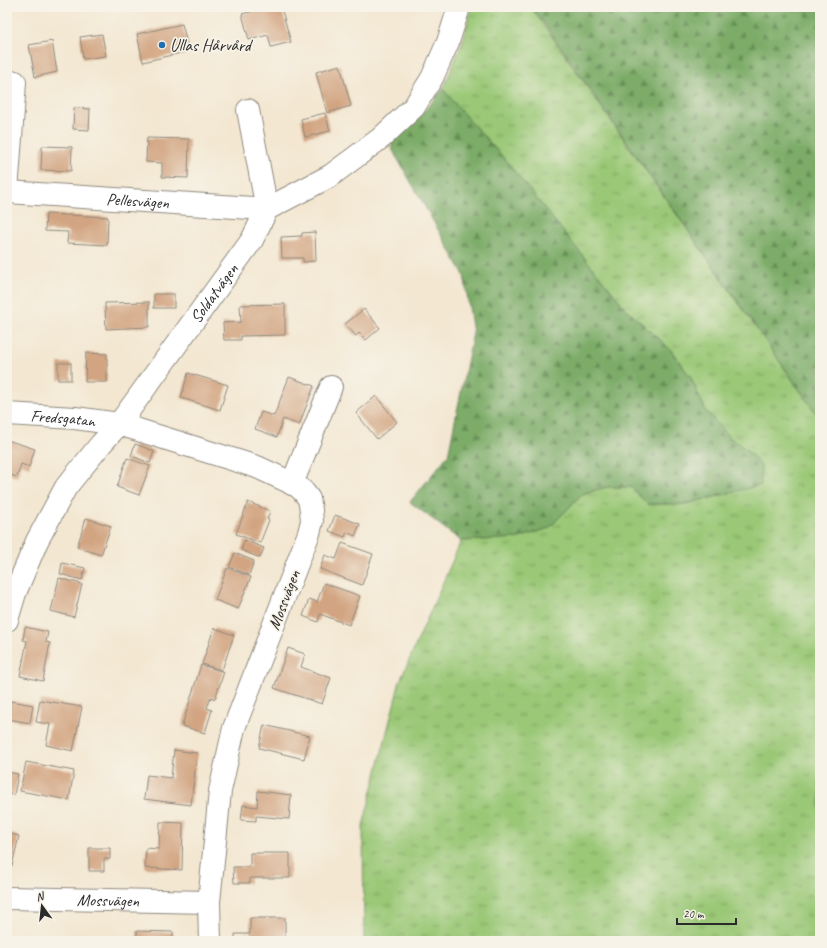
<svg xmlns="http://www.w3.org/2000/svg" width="827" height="948" font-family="Caveat,sans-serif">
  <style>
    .grass { fill: url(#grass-tufts); stroke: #627a50 }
    .forest { fill: url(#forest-firs); stroke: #536c49 }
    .building { fill: #d2a481 }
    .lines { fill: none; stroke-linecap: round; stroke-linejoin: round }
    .minor-casing { stroke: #8f897e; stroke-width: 24 }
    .minor { stroke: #fff; stroke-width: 22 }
    .poi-dot { fill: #1f6fb2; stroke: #f7f3e8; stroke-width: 1.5 }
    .labels { text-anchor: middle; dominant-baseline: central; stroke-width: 3.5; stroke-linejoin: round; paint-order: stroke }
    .poi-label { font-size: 17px; fill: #2b2b2b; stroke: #f7f3e8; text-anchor: start }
    .street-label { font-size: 17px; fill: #2b2b2b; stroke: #f7f3e8 }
  </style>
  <defs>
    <pattern id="grass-tufts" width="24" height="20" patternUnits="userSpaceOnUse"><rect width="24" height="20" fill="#9ac876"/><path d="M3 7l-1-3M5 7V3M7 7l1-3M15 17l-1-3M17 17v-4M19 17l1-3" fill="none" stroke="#7ea361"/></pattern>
    <pattern id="forest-firs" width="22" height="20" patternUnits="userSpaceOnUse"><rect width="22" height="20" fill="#7bac67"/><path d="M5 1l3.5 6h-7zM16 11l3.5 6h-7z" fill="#658c55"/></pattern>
  </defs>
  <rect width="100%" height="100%" fill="#f7f3e8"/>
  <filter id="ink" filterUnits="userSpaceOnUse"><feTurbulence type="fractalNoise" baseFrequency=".025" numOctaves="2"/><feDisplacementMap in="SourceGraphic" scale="8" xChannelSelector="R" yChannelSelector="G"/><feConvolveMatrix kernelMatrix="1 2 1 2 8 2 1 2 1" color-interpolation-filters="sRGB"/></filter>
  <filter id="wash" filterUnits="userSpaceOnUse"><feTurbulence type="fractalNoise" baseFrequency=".012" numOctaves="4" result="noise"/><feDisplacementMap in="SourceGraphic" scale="16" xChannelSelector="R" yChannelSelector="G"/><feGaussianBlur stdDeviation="0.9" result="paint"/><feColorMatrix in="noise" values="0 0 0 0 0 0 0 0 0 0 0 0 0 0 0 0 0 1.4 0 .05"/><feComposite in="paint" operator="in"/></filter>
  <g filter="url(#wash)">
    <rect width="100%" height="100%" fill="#f3e7d1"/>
    <polygon class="grass" points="471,7 531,7 820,419 820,941 364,941 363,826 400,681 461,541 519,538 549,528 582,494 607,487 631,487 647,504 685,504 735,492 748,451 728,436 706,411 691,378 670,349 626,309 502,156 460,110 443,89 464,38"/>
    <g class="forest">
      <polygon points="531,7 820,7 820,419 543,22"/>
      <polygon points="443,89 460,110 502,156 626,309 670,349 691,378 706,411 728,436 748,451 761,466 761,485 685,504 647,504 631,487 607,487 582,494 549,528 519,538 461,541 410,502 448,455 473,333 464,275 392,149 392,137 420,116"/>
    </g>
    <g id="blocks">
      <g class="building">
        <polygon points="267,7 281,7 291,42 271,47 268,35 249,40 242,14"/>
        <polygon points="182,24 189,51 143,62 137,34"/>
        <polygon points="102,34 106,56 83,59 80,37"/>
        <polygon points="52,41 57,72 35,77 29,45"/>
        <polygon points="340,65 351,106 327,113 316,72"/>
        <polygon points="74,108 90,109 89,130 73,129"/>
        <polygon points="325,113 330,131 305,137 301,119"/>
        <polygon points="147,138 189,139 188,178 162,177 162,163 146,162"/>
        <polygon points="42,146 72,147 71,171 41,170"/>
        <polygon points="46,214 108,217 107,245 67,243 68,232 45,231"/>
        <polygon points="315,232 316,261 303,262 303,258 282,258 281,237 302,236 302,233"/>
        <rect x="154" y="294" width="20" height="14"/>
        <polygon points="149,302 149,327 106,329 105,303"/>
        <polygon points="285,304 285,335 241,336 241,340 224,340 223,323 241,322 240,305"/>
        <polygon points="364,309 380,328 366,340 359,333 356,336 345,324"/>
        <polygon points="86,353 107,354 107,382 85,382"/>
        <rect x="58" y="363" width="13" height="17"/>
        <rect x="7" y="367" width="2" height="19"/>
        <polygon points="188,373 228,385 220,410 181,398"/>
        <polygon points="289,377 314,386 299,425 283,419 277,437 255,429 261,412 274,416"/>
        <polygon points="376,396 397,422 377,439 356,413"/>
        <polygon points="7,440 35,449 29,467 21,464 17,477 7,474"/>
        <polygon points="135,444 154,451 150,463 131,456"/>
        <polygon points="127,458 150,466 139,495 117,487"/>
        <polygon points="248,502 270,511 267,519 269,520 260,543 236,534"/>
        <polygon points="335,515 360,524 355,536 347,532 345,537 329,531"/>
        <polygon points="86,518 111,526 101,555 77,547"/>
        <polygon points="245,540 264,548 260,558 241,550"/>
        <polygon points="342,543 373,554 362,585 320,569 325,555 336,559"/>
        <polygon points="235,553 254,561 249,575 229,567"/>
        <polygon points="62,563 85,568 82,580 60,574"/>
        <polygon points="227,568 251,577 238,609 215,600"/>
        <polygon points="59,578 82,584 74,617 51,611"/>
        <polygon points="324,583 360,596 349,625 320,614 318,622 303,616 309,599 317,602"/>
        <polygon points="25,627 48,632 46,642 50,643 43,681 20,676 27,641 23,640"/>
        <polygon points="214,628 234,635 222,670 202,664"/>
        <polygon points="288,648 305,654 301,667 331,678 322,704 274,688"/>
        <polygon points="201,665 224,672 215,699 211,697 207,708 212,710 205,733 182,726"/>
        <polygon points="40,700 82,707 73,751 46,745 50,724 36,722"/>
        <polygon points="11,701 33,705 30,723 8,719"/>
        <polygon points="264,725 310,736 304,759 259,748"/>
        <polygon points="174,750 197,753 191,805 144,799 147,775 171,778"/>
        <polygon points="26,762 74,771 69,800 20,791"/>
        <polygon points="7,772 18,774 14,795 7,794"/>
        <polygon points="258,791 291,795 289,819 256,816 256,821 241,820 243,805 257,807"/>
        <polygon points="160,822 183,823 182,870 145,868 146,848 159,849"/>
        <polygon points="7,833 19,836 12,866 7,865"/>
        <polygon points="89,848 110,848 110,859 104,859 104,871 89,871"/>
        <polygon points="250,853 290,853 290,878 250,878 250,883 234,883 233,867 250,867"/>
        <polygon points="250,918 285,918 285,941 235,941 235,934 250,934"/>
        <polygon points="137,931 173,932 173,941 137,941"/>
      </g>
    </g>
  </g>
  <g filter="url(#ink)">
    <use href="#blocks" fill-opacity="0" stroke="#8f897e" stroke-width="1"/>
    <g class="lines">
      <g class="minor-casing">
        <g id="minor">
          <path id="s1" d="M7,192L267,209L248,110"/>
          <polyline points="7,192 15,82"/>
          <path id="s2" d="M7,414L75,418L119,424L257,467L296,485L303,491L309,499L311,510L312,521L309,533L234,728L220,791L209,902L210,941"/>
          <polyline points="292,484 331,387"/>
          <path id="s3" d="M7,620L15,593L37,541L66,487L101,444L119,424L252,240L267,209L330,176L381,138L414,107L432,78L448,42L459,7"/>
          <path id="s4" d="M7,898L209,902"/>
        </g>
      </g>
      <use href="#minor" class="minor"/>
    </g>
  </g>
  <circle class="poi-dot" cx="162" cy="45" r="4"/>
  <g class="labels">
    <g class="poi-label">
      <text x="170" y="45">Ullas Hårvård</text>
    </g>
    <g class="street-label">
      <text stroke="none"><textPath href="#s1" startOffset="131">Pellesvägen</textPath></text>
      <text stroke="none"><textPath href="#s3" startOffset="390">Soldatvägen</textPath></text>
      <text stroke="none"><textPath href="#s2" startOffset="56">Fredsgatan</textPath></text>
      <text transform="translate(284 600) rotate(-69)">Mossvägen</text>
      <text stroke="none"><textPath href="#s4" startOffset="101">Mossvägen</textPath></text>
    </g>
  </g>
  <rect width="827" height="948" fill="none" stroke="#f7f3e8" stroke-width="24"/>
  <g transform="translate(42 906) rotate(345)" stroke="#f7f3e8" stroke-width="3" paint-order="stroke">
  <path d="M0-3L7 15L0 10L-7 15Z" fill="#2b2b2b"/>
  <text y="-6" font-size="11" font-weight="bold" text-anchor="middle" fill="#2b2b2b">N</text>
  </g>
  <path d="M677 918v6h59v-6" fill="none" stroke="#2b2b2b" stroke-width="2"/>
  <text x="683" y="918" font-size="12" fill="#2b2b2b" stroke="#f7f3e8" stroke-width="3" paint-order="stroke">20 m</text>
</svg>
